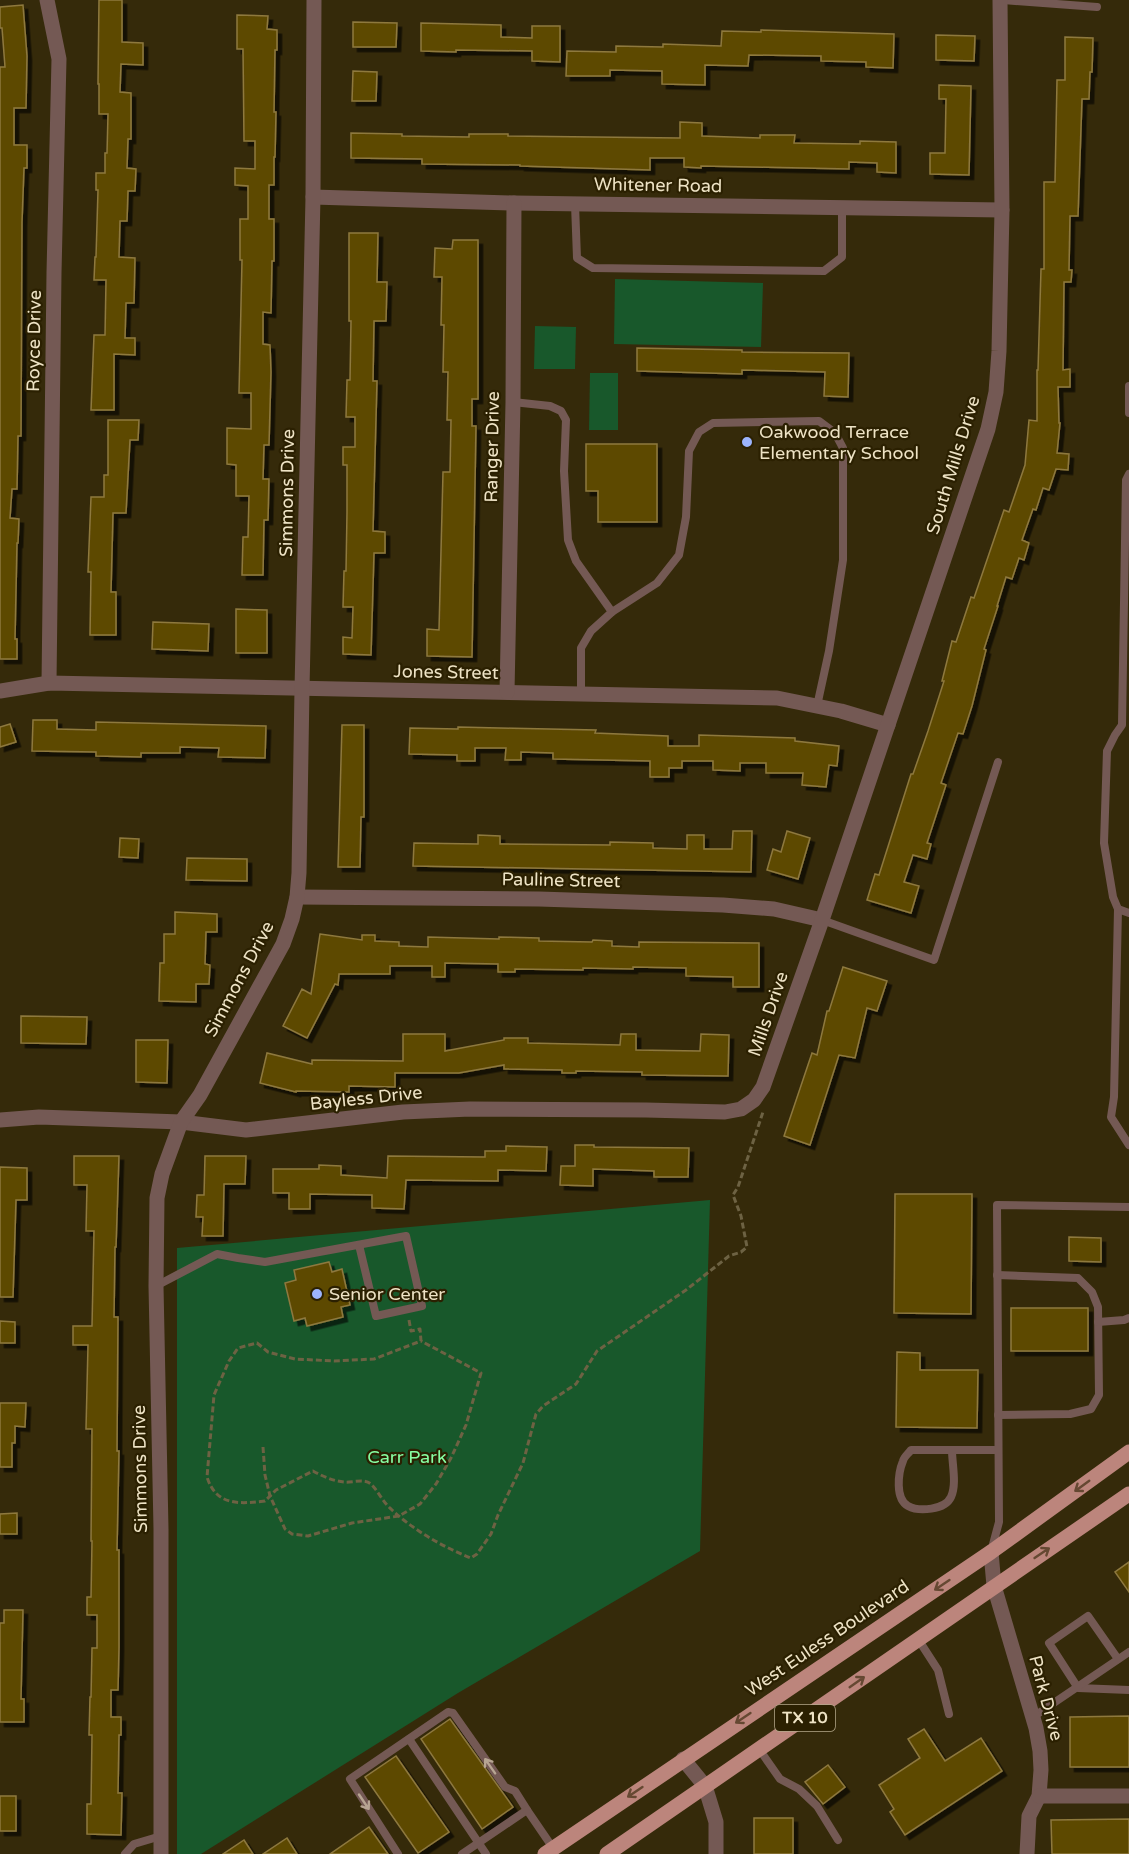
<svg xmlns="http://www.w3.org/2000/svg" width="1129" height="1854" font-family="'Varela Round',sans-serif">
  <style>
    .green { fill: #18582b }
    .building { fill: #5d4806; stroke: #8e793e; stroke-width: 1.5; filter: url(#shadow) }
    .lines { fill: none; stroke-linecap: round; stroke-linejoin: round }
    .path { stroke: #6d6243; stroke-width: 3; stroke-dasharray: 6 3; stroke-linecap: butt }
    .service { stroke: #745954; stroke-width: 8 }
    .minor { stroke: #745954; stroke-width: 15 }
    .tertiary { stroke: #745954; stroke-width: 15 }
    .primary { stroke: #bc857c; stroke-width: 15 }
    .oneway { stroke: #654832 }
    .oneway2 { stroke: #b7a592 }
    .poi-dot { fill: #9cb4fd; stroke: #2b2001; stroke-width: 2 }
    .labels { text-anchor: middle; dominant-baseline: central; stroke-width: 4.5; stroke-linejoin: round; paint-order: stroke }
    .shield { fill: #2b2001; stroke: #b4a88a; stroke-width: 1.5 }
    .shield-label { font-size: 16px; font-weight: bold; fill: #eee3c5 }
    .street-label { font-size: 18px; fill: #eee3c5; stroke: #2b2001 }
    .poi-label { font-size: 18px; fill: #eee3c5; stroke: #2b2001; text-anchor: start }
    .park-label { font-size: 18px; fill: #87fea2; stroke: #2b2001 }
  </style>
  <defs>
    <filter id="shadow"><feDropShadow dx="4.5" dy="4.5" stdDeviation="0" flood-color="#0009"/></filter>
  </defs>
  <rect width="100%" height="100%" fill="#352a0a"/>
  <g class="green">
    <polygon points="615,279 763,283 761,347 614,344"/>
    <polygon points="535,326 576,327 575,369 534,369"/>
    <polygon points="590,373 618,373 618,430 589,430"/>
    <polygon points="710,1200 700,1551 458,1693 201,1854 177,1854 177,1248"/>
  </g>
  <g class="building">
    <polygon points="99,0 122,0 122,42 143,43 143,65 121,64 120,92 131,93 131,139 128,139 127,168 136,169 135,191 128,191 127,221 120,221 119,257 135,258 134,303 126,303 125,338 135,338 135,355 114,354 114,410 91,410 94,335 105,335 106,280 94,280 95,257 96,257 98,190 96,190 96,173 105,173 105,153 107,153 108,114 99,114 99,84 98,84"/>
    <polygon points="23,5 27,56 26,108 14,108 14,145 27,145 27,168 24,168 22,222 21,436 18,436 17,489 12,489 10,518 19,519 18,543 17,543 15,639 17,639 17,659 0,659 0,67 5,67 2,28 0,28 0,7"/>
    <polygon points="237,15 268,16 267,29 277,30 277,50 275,50 274,112 276,112 275,157 274,157 274,185 269,185 269,219 274,219 274,261 272,261 271,313 263,312 263,344 270,345 271,372 269,445 264,445 263,479 269,479 268,520 264,520 263,575 242,575 243,537 248,537 249,496 236,496 236,465 227,464 227,428 251,429 251,393 239,393 242,260 240,260 240,219 248,219 248,186 235,185 235,168 255,169 255,141 244,141 243,49 237,49"/>
    <polygon points="353,22 397,23 396,47 353,47"/>
    <polygon points="421,23 501,25 501,37 532,38 532,26 560,26 560,62 532,61 532,51 456,50 456,52 421,51"/>
    <polygon points="761,30 894,34 893,68 866,67 866,62 821,61 821,56 749,55 748,66 705,65 705,85 662,84 662,71 610,70 610,76 566,76 567,51 616,52 616,46 663,47 663,44 721,46 722,31 761,32"/>
    <polygon points="936,35 975,36 974,61 936,60"/>
    <polygon points="1065,37 1093,38 1092,72 1090,72 1089,99 1082,99 1078,216 1070,216 1069,270 1072,270 1071,282 1064,282 1063,370 1070,369 1070,387 1058,387 1059,423 1060,423 1057,453 1069,454 1068,470 1056,469 1049,490 1043,488 1036,510 1033,509 1022,540 1029,543 1024,560 1019,558 1012,579 1006,577 997,606 998,606 984,649 986,650 972,706 963,734 958,733 941,783 946,785 927,843 931,844 927,859 913,855 904,882 919,886 911,913 867,900 875,874 879,875 911,774 913,774 928,731 944,681 942,681 952,641 956,642 971,597 974,598 1004,510 1009,512 1025,465 1029,420 1037,421 1037,370 1038,370 1041,269 1044,269 1044,182 1055,182 1057,80 1065,80"/>
    <polygon points="353,71 377,72 376,101 352,101"/>
    <polygon points="939,85 971,86 969,175 930,174 930,153 945,153 946,99 939,99"/>
    <polygon points="680,122 702,123 702,136 760,138 760,135 795,135 794,143 860,144 860,141 896,142 896,173 877,172 877,163 849,162 849,169 701,166 701,168 684,167 684,158 650,158 650,170 520,166 520,165 422,164 422,159 351,158 351,133 402,134 402,136 469,137 469,134 508,134 508,136 680,138"/>
    <polygon points="349,233 378,233 377,282 387,282 386,321 374,321 373,381 377,381 373,531 385,532 385,553 374,553 371,655 343,654 343,637 352,638 353,607 343,607 344,571 346,571 347,512 347,465 343,465 343,447 355,447 355,417 346,417 347,380 350,380 351,321 349,321"/>
    <polygon points="453,240 478,240 478,399 472,399 472,426 476,426 472,657 427,656 427,629 439,630 443,472 450,472 451,420 447,420 448,372 443,372 444,325 441,325 442,277 434,277 435,248 452,249"/>
    <polygon points="637,348 742,350 742,352 849,353 848,397 824,396 825,372 742,370 742,374 637,371"/>
    <polygon points="108,420 139,420 138,440 130,440 126,513 113,513 111,592 116,592 116,635 90,635 91,572 88,572 91,497 104,497 104,475 108,475"/>
    <polygon points="586,444 657,444 657,522 598,522 598,491 586,491"/>
    <polygon points="236,609 267,610 267,653 236,653"/>
    <polygon points="153,622 209,624 208,651 152,649"/>
    <polygon points="33,720 57,720 57,729 96,730 96,722 266,726 265,758 218,757 219,748 180,747 180,753 141,753 141,757 96,756 96,752 32,751"/>
    <polygon points="10,724 16,742 0,747 0,727"/>
    <polygon points="342,725 364,725 364,817 361,817 360,867 338,867"/>
    <polygon points="458,727 596,730 595,733 668,736 668,746 699,746 699,735 795,738 795,741 839,746 837,766 829,765 826,787 802,785 803,773 766,773 766,763 740,763 740,771 713,770 713,761 682,761 682,768 669,768 669,777 650,777 650,761 553,759 553,753 521,752 521,760 505,760 506,748 475,748 475,761 457,761 457,755 409,754 410,728 458,729"/>
    <polygon points="733,831 752,831 751,872 413,866 414,843 478,844 478,835 500,836 500,844 610,845 610,842 653,843 653,848 687,849 687,835 704,835 704,849 732,849"/>
    <polygon points="787,831 810,838 798,879 767,870 773,849 781,852"/>
    <polygon points="120,838 139,839 138,858 119,857"/>
    <polygon points="187,858 247,859 247,881 186,880"/>
    <polygon points="175,912 217,914 217,932 206,932 205,964 210,965 209,984 196,984 196,1002 159,1001 160,963 164,963 164,934 175,934"/>
    <polygon points="320,934 362,940 362,935 375,935 375,941 399,942 399,946 428,947 428,937 499,939 499,937 539,938 539,941 592,942 593,940 612,941 612,946 639,947 639,942 759,943 759,987 733,987 733,977 686,976 686,968 633,967 633,969 583,968 583,970 515,969 515,972 498,972 498,964 445,963 445,977 432,977 432,966 390,966 390,974 339,974 338,985 335,984 307,1038 283,1026 302,989 311,994"/>
    <polygon points="843,967 887,981 877,1011 867,1008 855,1058 839,1055 810,1145 784,1136 812,1053 817,1055 827,1011 829,1011"/>
    <polygon points="21,1016 87,1017 86,1044 21,1043"/>
    <polygon points="403,1034 445,1034 445,1051 504,1040 504,1038 528,1038 528,1043 620,1045 621,1034 636,1034 636,1050 700,1051 701,1034 729,1035 728,1076 642,1075 642,1072 576,1071 576,1073 562,1073 562,1070 504,1069 504,1065 459,1073 395,1073 395,1087 349,1086 349,1092 296,1091 296,1092 260,1083 267,1053 312,1064 312,1060 403,1061"/>
    <polygon points="136,1040 168,1040 167,1083 136,1082"/>
    <polygon points="575,1145 594,1145 594,1147 689,1148 688,1177 654,1177 654,1171 593,1169 593,1186 560,1185 561,1166 575,1166"/>
    <polygon points="506,1146 547,1147 546,1171 498,1170 498,1181 406,1180 404,1209 372,1208 372,1195 310,1194 310,1209 289,1209 289,1193 273,1193 273,1169 319,1169 319,1165 341,1166 341,1175 387,1178 388,1156 485,1157 485,1151 506,1151"/>
    <polygon points="74,1156 119,1156 116,1247 115,1247 114,1317 118,1317 117,1451 119,1451 117,1550 119,1550 119,1648 118,1690 111,1690 111,1717 121,1717 121,1735 119,1735 118,1793 122,1793 121,1835 87,1834 87,1804 91,1804 92,1735 89,1735 90,1697 91,1697 92,1648 97,1648 97,1615 87,1615 87,1597 91,1597 92,1541 91,1541 92,1429 86,1429 88,1345 73,1345 73,1326 92,1326 94,1231 86,1231 87,1185 74,1185"/>
    <polygon points="205,1156 246,1156 245,1184 224,1184 223,1236 202,1236 203,1217 196,1217 197,1195 204,1195"/>
    <polygon points="0,1167 27,1168 27,1200 16,1200 13,1297 0,1297"/>
    <polygon points="895,1194 972,1194 971,1314 894,1313"/>
    <polygon points="1069,1237 1101,1238 1101,1262 1069,1261"/>
    <polygon points="329,1262 332,1272 342,1269 350,1305 341,1307 343,1317 307,1326 305,1318 294,1321 285,1283 296,1280 294,1270"/>
    <rect x="1011" y="1308" width="77" height="43"/>
    <polygon points="0,1321 15,1322 15,1343 0,1343"/>
    <polygon points="897,1352 920,1353 920,1370 978,1370 977,1428 896,1427"/>
    <polygon points="0,1403 26,1403 25,1427 15,1426 15,1443 12,1443 12,1467 0,1467"/>
    <polygon points="17,1513 17,1534 0,1534 0,1514"/>
    <polygon points="1129,1562 1129,1592 1115,1572"/>
    <polygon points="4,1610 23,1610 21,1699 24,1699 24,1722 0,1722 0,1623 4,1623"/>
    <polygon points="1129,1716 1129,1767 1070,1767 1070,1717"/>
    <polygon points="450,1719 513,1807 482,1829 421,1739"/>
    <polygon points="924,1729 945,1761 981,1738 1002,1771 905,1835 890,1812 894,1809 879,1785 920,1758 908,1739"/>
    <polygon points="396,1756 449,1832 418,1853 365,1777"/>
    <polygon points="828,1765 845,1787 823,1804 805,1782"/>
    <rect x="0" y="1796" width="16" height="35"/>
    <rect x="754" y="1818" width="39" height="36"/>
    <polygon points="1129,1819 1129,1854 1052,1854 1051,1820"/>
    <polygon points="369,1827 388,1854 330,1854"/>
    <polygon points="287,1838 297,1854 263,1854"/>
    <polygon points="244,1840 253,1854 223,1854"/>
  </g>
  <g class="lines">
    <g class="path">
      <path d="M409,1320L411,1331L420,1329L421,1341L374,1359L334,1361L295,1359L268,1352L257,1343L238,1348L229,1361L214,1395L207,1477C216,1506 239,1504 265,1501L276,1490L313,1471C322,1476 333,1481 344,1482C352,1483 364,1478 371,1484C378,1491 383,1502 391,1509C413,1530 443,1547 471,1558L477,1554L491,1534L498,1515L523,1463L536,1414L543,1406L576,1384L597,1351L686,1290L729,1256L741,1252L747,1247L741,1216L733,1195L738,1187L763,1112"/>
      <polyline points="263,1447 265,1475 270,1496 285,1529 292,1534 308,1536 352,1523 399,1516 420,1504 436,1484 451,1458 466,1425 481,1373 421,1341"/>
    </g>
    <g class="service">
      <polyline points="1003,0 1097,7"/>
      <polyline points="575,204 577,258 593,268 824,271 842,257 842,207"/>
      <polyline points="1129,386 1129,413"/>
      <polyline points="513,402 550,406 561,411 566,420 564,471 568,540 576,561 612,612"/>
      <polyline points="1129,474 1126,480 1122,725 1115,735 1107,751 1104,843 1113,897 1118,909 1129,913"/>
      <polyline points="581,693 581,648 591,631 612,612 657,583 679,555 686,517 689,451 699,432 713,423 819,421 835,433 843,448 843,560 829,651 817,706"/>
      <polyline points="1118,909 1114,1097 1111,1117 1129,1145"/>
      <polyline points="822,920 934,960 998,762"/>
      <polyline points="997,1275 1078,1278 1092,1292 1098,1307 1099,1395 1091,1409 1070,1414 998,1415"/>
      <polyline points="156,1286 217,1254 238,1258 265,1262 406,1236 422,1306 376,1316 359,1245"/>
      <polyline points="1098,1322 1124,1320 1129,1318"/>
      <path d="M952,1450C952,1464 957,1484 951,1497C945,1510 919,1512 908,1506C895,1499 898,1473 903,1461C904,1457 908,1454 911,1450H998"/>
      <polyline points="992,1548 999,1522 997,1205 1129,1207"/>
      <polyline points="918,1639 938,1670 949,1714"/>
      <polyline points="1118,1659 1088,1616 1049,1643 1078,1688 1129,1690"/>
      <polyline points="1033,1717 1129,1652"/>
      <polyline points="409,1739 486,1854"/>
      <polyline points="759,1749 780,1779 799,1789 817,1806 838,1840"/>
      <polyline points="125,1854 134,1844 161,1836"/>
      <polyline points="398,1854 350,1779 448,1712 453,1713 505,1787 515,1791 527,1810"/>
      <polyline points="462,1854 527,1810 553,1848"/>
    </g>
    <g class="minor">
      <polyline points="47,0 59,59 54,273 49,683"/>
      <polyline points="313,197 514,203 1002,210"/>
      <polyline points="0,691 49,683 777,698 841,711 888,725"/>
      <polyline points="507,692 513,402 514,203"/>
      <polyline points="297,897 539,899 723,905 774,909 822,920"/>
      <polyline points="0,1120 39,1117 181,1122 246,1130 403,1112 470,1109 646,1110 725,1112 741,1109 754,1100 763,1087 822,920 988,429 996,392 999,351 1002,210 1000,0"/>
      <polyline points="991,1552 994,1586 1036,1728 1040,1751 1041,1770 1039,1796 1029,1816 1027,1854"/>
      <polyline points="683,1759 705,1786 716,1822 716,1854"/>
      <polyline points="1039,1796 1129,1796"/>
    </g>
    <polyline class="tertiary" points="161,1854 161,1529 156,1286 157,1198 162,1174 181,1122 200,1095 283,944 292,919 297,897 299,873 302,689 313,197 314,0"/>
    <g class="primary">
      <polyline points="545,1854 991,1552 1129,1452"/>
      <polyline points="607,1854 1129,1494"/>
    </g>
  </g>
  <defs><path id="oneway-shaft" d="M-6 0H5M1.5-3L5.5 0L1.5 3" fill="none" stroke-width="1.6" stroke-linecap="round" stroke-linejoin="round" transform="scale(1.5)"/></defs>
  <g class="oneway">
    <use href="#oneway-shaft" transform="translate(1082 1486) rotate(144)"/>
    <use href="#oneway-shaft" transform="translate(1042 1553) rotate(-34)"/>
    <use href="#oneway-shaft" transform="translate(942 1585) rotate(146)"/>
    <use href="#oneway-shaft" transform="translate(857 1682) rotate(-35)"/>
    <use href="#oneway-shaft" transform="translate(743 1718) rotate(146)"/>
    <use href="#oneway-shaft" transform="translate(635 1792) rotate(146)"/>
  </g>
  <g class="oneway2">
    <use href="#oneway-shaft" transform="translate(490 1766) rotate(-125)"/>
    <use href="#oneway-shaft" transform="translate(364 1802) rotate(56)"/>
  </g>
  <g class="poi-dot">
    <circle cx="747" cy="442" r="6"/>
    <circle cx="317" cy="1294" r="6"/>
  </g>
  <g class="labels">
    <rect class="shield" x="775" y="1705" width="60" height="26" rx="4.5"/>
    <g class="shield-label">
      <text x="805" y="1718">TX 10</text>
    </g>
    <g class="street-label">
      <text transform="translate(658 185) rotate(1)">Whitener Road</text>
      <text transform="translate(34 341) rotate(-89)">Royce Drive</text>
      <text transform="translate(492 447) rotate(-89)">Ranger Drive</text>
      <text transform="translate(953 465) rotate(-73)">South Mills Drive</text>
      <text transform="translate(287 493) rotate(-89)">Simmons Drive</text>
      <text transform="translate(446 672) rotate(1)">Jones Street</text>
      <text transform="translate(561 880) rotate(1)">Pauline Street</text>
      <text transform="translate(239 979) rotate(-62)">Simmons Drive</text>
      <text transform="translate(768 1014) rotate(-71)">Mills Drive</text>
      <text transform="translate(366 1098) rotate(-6)">Bayless Drive</text>
      <text transform="translate(140 1469) rotate(-91)">Simmons Drive</text>
      <text transform="translate(827 1638) rotate(-34)">West Euless Boulevard</text>
      <text transform="translate(1046 1698) rotate(75)">Park Drive</text>
    </g>
    <g class="poi-label">
      <text x="759" y="432">Oakwood Terrace<tspan x="759" dy="21">Elementary School</tspan></text>
      <text x="329" y="1294">Senior Center</text>
    </g>
    <g class="park-label">
      <text x="407" y="1457">Carr Park</text>
    </g>
  </g>
</svg>
